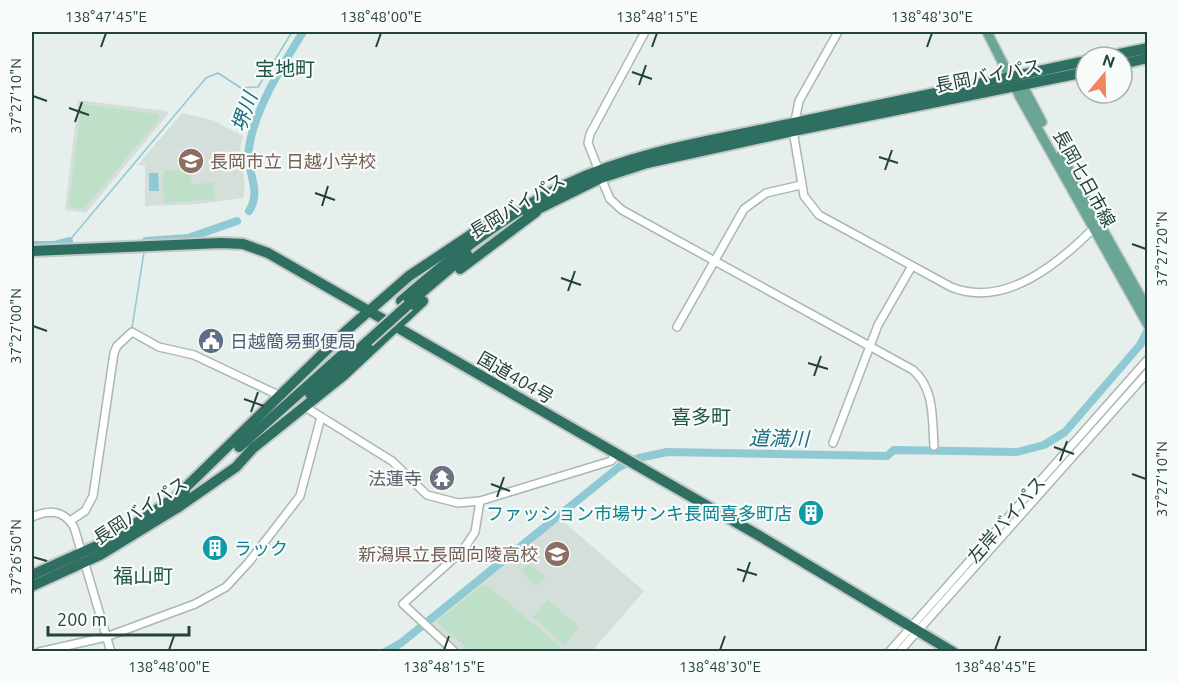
<svg xmlns="http://www.w3.org/2000/svg" width="1179" height="683" font-family="Ubuntu,'Noto Sans JP',sans-serif">
  <style>
    .built { fill: #d4dfda }
    .pitch { fill: #bfe0c8 }
    .water { fill: #8ec9d4 }
    .lines { fill: none; stroke-linecap: round; stroke-linejoin: round }
    .stream { stroke: #8ec9d4; stroke-width: 1.5 }
    .river { stroke: #8ec9d4; stroke-width: 8 }
    .minor-casing { stroke: #a8b8b2; stroke-width: 10 }
    .major-casing { stroke: #c2cac8; stroke-width: 12 }
    .highway-casing { stroke: #c2cac8; stroke-width: 14 }
    .minor { stroke: #fff; stroke-width: 7 }
    .major { stroke: #6aa596; stroke-width: 9 }
    .highway { stroke: #2f6f62; stroke-width: 10 }
    .highway-bridge-casing { stroke: #c2cac8; stroke-width: 14; stroke-linecap: butt }
    .highway-bridge { stroke: #2f6f62; stroke-width: 10 }
    .ticks { fill: none; stroke: #24423a; stroke-width: 2 }
    .labels { text-anchor: middle; dominant-baseline: central; stroke-width: 4.5; stroke-linejoin: round; paint-order: stroke }
    .street-label { font-size: 18px; fill: #24423a; stroke: #f7fbf9 }
    .education-label { font-size: 18px; fill: #785e54; stroke: #f7fbf9; text-anchor: start }
    .service-label { font-size: 18px; fill: #4e5e75; stroke: #f7fbf9; text-anchor: start }
    .worship-label { font-size: 18px; fill: #5b616d; stroke: #f7fbf9; text-anchor: end }
    .culture-label { font-size: 18px; fill: #0d838f; stroke: #f7fbf9; text-anchor: end }
    .neighbourhood-label { font-size: 20px; fill: #1f5548; stroke: #f7fbf9 }
    .water-label { font-size: 20px; font-style: italic; fill: #1c6f80; stroke: #f7fbf9 }
    .neatline { fill: none; stroke: #24423a; stroke-width: 2 }
    .ticks-label { font-size: 15px; text-anchor: middle; fill: #24423a }
  </style>
  <rect width="100%" height="100%" fill="#e6efeb"/>
  <g class="built">
    <polygon points="78,100 167,111 168,114 86,213 65,210"/>
    <polygon points="182,113 212,120 243,136 240,148 245,187 243,198 199,204 145,206 145,166 138,165"/>
    <polygon points="558,517 644,591 592,651 463,651 429,622"/>
  </g>
  <g class="pitch">
    <polygon points="81,104 159,114 160,117 84,209 69,207"/>
    <polygon points="166,170 190,171 192,185 213,182 216,199 164,203 162,174"/>
    <polygon points="528,563 545,577 537,586 521,571"/>
    <polygon points="482,585 488,586 561,647 559,651 470,651 436,622"/>
    <polygon points="548,600 579,627 564,645 533,617"/>
  </g>
  <polygon class="water" points="149,173 158,173 159,191 149,191"/>
  <g class="lines">
    <g class="stream">
      <polyline points="69,241 206,78 218,73 241,88 258,87 292,32"/>
      <polyline points="132,328 144,252"/>
    </g>
    <g class="river">
      <path d="M249,211C263,191 245,170 249,148C254,110 283,64 303,32"/>
      <polyline points="146,241 188,238 237,221"/>
      <polyline points="32,245 54,245 69,241"/>
      <polyline points="385,652 401,643 619,467 639,458 667,452 887,456 894,450 1017,452 1044,445 1065,432 1140,345 1148,330"/>
    </g>
    <g class="minor-casing">
      <g id="minor">
        <path d="M838,32L799,101L793,131L804,196L819,215L951,287C1005,309 1059,263 1095,227"/>
        <polyline points="599,171 588,143 590,134 645,32"/>
        <path d="M601,178L610,199L622,210L913,370C935,389 932,419 934,446"/>
        <polyline points="677,327 744,209 766,193 801,185"/>
        <polyline points="310,410 392,461 427,495 458,503 480,501"/>
        <polyline points="833,443 878,325 912,266"/>
        <path d="M32,517C49,510 63,509 74,527L111,652"/>
        <polyline points="70,521 85,511 93,496 114,353 117,346 132,332 159,347 194,355 274,393"/>
        <polyline points="39,652 106,637 195,604 226,587 249,562 300,496 321,417"/>
        <polyline points="455,652 403,604 463,550 475,532 480,501 611,461 616,455"/>
        <polyline points="889,652 1148,359"/>
        <polyline points="899,652 1148,372"/>
      </g>
    </g>
    <g class="major-casing">
      <g id="major">
        <polyline points="987,32 1021,99 1148,325"/>
        <polyline points="1016,81 1023,86 1042,122"/>
        <polyline points="1061,155 1148,310"/>
      </g>
    </g>
    <g class="highway-casing">
      <g id="highway">
        <polyline points="1105,57 1148,48"/>
        <polyline points="1122,64 1148,58"/>
        <polyline points="528,214 601,178 647,163 793,131 1086,72"/>
        <polyline points="32,251 221,243 243,244 268,253 763,538 953,652"/>
        <polyline points="460,269 536,212"/>
        <path d="M401,301C452,257 505,214 567,184C637,151 714,140 789,124C888,103 987,82 1086,61"/>
        <polyline points="408,304 467,254"/>
        <polyline points="310,394 368,341"/>
        <polyline points="239,447 352,346"/>
        <polyline points="179,494 346,331 409,276 487,224"/>
        <polyline points="177,508 236,467 253,448 344,375 423,301"/>
        <polyline points="32,575 112,539 185,491"/>
        <polyline points="32,586 100,555 180,506"/>
      </g>
    </g>
    <use href="#minor" class="minor"/>
    <use href="#major" class="major"/>
    <use href="#highway" class="highway"/>
    <g class="highway-bridge-casing">
      <polyline id="highway-bridge" points="368,341 408,305"/>
    </g>
    <use href="#highway-bridge" class="highway-bridge"/>
  </g>
  <path class="ticks" d="M101,47L106,33M376,47L381,33M652,47L657,33M927,47L932,33M632,72L652,79M639,85L646,65M33,96L47,101M69,108L89,115M75,122L82,102M879,157L898,163M885,170L892,150M315,193L335,200M322,206L328,186M1132,244L1146,249M561,278L581,285M568,291L575,271M33,326L47,331M808,363L828,369M814,376L821,356M244,399L264,406M251,412L258,392M1054,447L1074,454M1060,461L1067,441M1132,474L1146,479M491,484L510,491M497,497L504,477M33,557L47,561M737,569L757,575M743,582L750,562M169,650L174,636M444,650L449,636M720,650L725,636M995,650L1000,636"/>
  <defs>
    <g id="school-disc" transform="scale(1.35)"><circle r="9.5" fill="#8d6e63" stroke="#f7fbf9"/><path d="M0-5L7-2L0 1L-7-2ZM-4 1L0 2.5L4 1V4Q0 6-4 4Z" fill="#fff"/></g>
    <g id="civic-disc" transform="scale(1.35)"><circle r="9.5" fill="#5c6f8a" stroke="#f7fbf9"/><path d="M-.6-6.5H3V-4.5H.6V-3L4-1V1h2V6H-6V1h2V-1L-.6-3ZM-1.2 2.5V6h2.4V2.5Z" fill="#fff"/></g>
    <g id="temple-disc" transform="scale(1.35)"><circle r="9.5" fill="#6b7280" stroke="#f7fbf9"/><path d="M0-6L5-2H3V0L6.5 2.5H4V6H1.5V3h-3V6H-4V2.5H-6.5L-3 0V-2H-5Z" fill="#fff"/></g>
    <g id="building-disc" transform="scale(1.35)"><circle r="9.5" fill="#0f9aa8" stroke="#f7fbf9"/><path d="M-4-6H4V6H1V3H-1V6H-4ZM-2.5-4.3h1.7v1.8h-1.7ZM.8-4.3h1.7v1.8H.8ZM-2.5-1h1.7V.8h-1.7ZM.8-1h1.7V.8H.8Z" fill="#fff"/></g>
  </defs>
  <g fill-rule="evenodd">
    <use href="#school-disc" x="191" y="161"/>
    <use href="#civic-disc" x="211" y="341"/>
    <use href="#temple-disc" x="442" y="478"/>
    <use href="#building-disc" x="811" y="513"/>
    <use href="#building-disc" x="215" y="548"/>
    <use href="#school-disc" x="557" y="554"/>
  </g>
  <g class="labels">
    <g class="street-label">
      <text transform="translate(988 75) rotate(-11)">長岡バイパス</text>
      <text transform="translate(1085 178) rotate(61)">長岡七日市線</text>
      <text transform="translate(517 205) rotate(-31)">長岡バイパス</text>
      <text transform="translate(516 377) rotate(30)">国道404号</text>
      <text transform="translate(140 510) rotate(-33)">長岡バイパス</text>
      <text transform="translate(1006 519) rotate(-49)">左岸バイパス</text>
    </g>
    <g class="education-label">
      <text x="210" y="161">長岡市立 日越小学校</text>
      <text x="538" y="554" text-anchor="end">新潟県立長岡向陵高校</text>
    </g>
    <g class="service-label">
      <text x="230" y="341">日越簡易郵便局</text>
    </g>
    <g class="worship-label">
      <text x="422" y="478">法蓮寺</text>
    </g>
    <g class="culture-label">
      <text x="792" y="513">ファッション市場サンキ長岡喜多町店</text>
      <text x="234" y="548" text-anchor="start">ラック</text>
    </g>
    <g class="neighbourhood-label">
      <text x="285" y="68">宝地町</text>
      <text x="701" y="416">喜多町</text>
      <text x="143" y="575">福山町</text>
    </g>
    <g class="water-label">
      <text transform="translate(244 112) rotate(-71)">堺川</text>
      <text transform="translate(779 438) rotate(1)">道満川</text>
    </g>
  </g>
  <rect width="1179" height="683" fill="none" stroke="#f7fbf9" stroke-width="66"/>
  <g transform="translate(1104 75) rotate(19)"><circle r="28" fill="#f7fbf9" stroke="#a3b1ad" stroke-width="1.5"/>
  <path d="M0-4.5L10 22L0 15L-10 22Z" fill="#f4845f"/>
  <text y="-9" font-size="16" font-weight="bold" text-anchor="middle" fill="#24423a">N</text>
  </g>
  <path d="M48 626v9h141v-9" fill="none" stroke="#24423a" stroke-width="3"/>
  <text x="57" y="626" font-size="18" fill="#24423a" stroke="#f7fbf9" stroke-width="4.5" paint-order="stroke">200 m</text>
  <rect x="33" y="33" width="1113" height="617" class="neatline"/>
  <g class="ticks-label">
    <text x="106" y="22">138°47'45"E</text>
    <text x="381" y="22">138°48'00"E</text>
    <text x="657" y="22">138°48'15"E</text>
    <text x="932" y="22">138°48'30"E</text>
    <text transform="translate(16 96) rotate(-90)" y="5">37°27'10"N</text>
    <text transform="translate(1162 249) rotate(-90)" y="5">37°27'20"N</text>
    <text transform="translate(16 326) rotate(-90)" y="5">37°27'00"N</text>
    <text transform="translate(1162 479) rotate(-90)" y="5">37°27'10"N</text>
    <text transform="translate(16 557) rotate(-90)" y="5">37°26'50"N</text>
    <text x="169" y="672">138°48'00"E</text>
    <text x="444" y="672">138°48'15"E</text>
    <text x="720" y="672">138°48'30"E</text>
    <text x="995" y="672">138°48'45"E</text>
  </g>
</svg>
